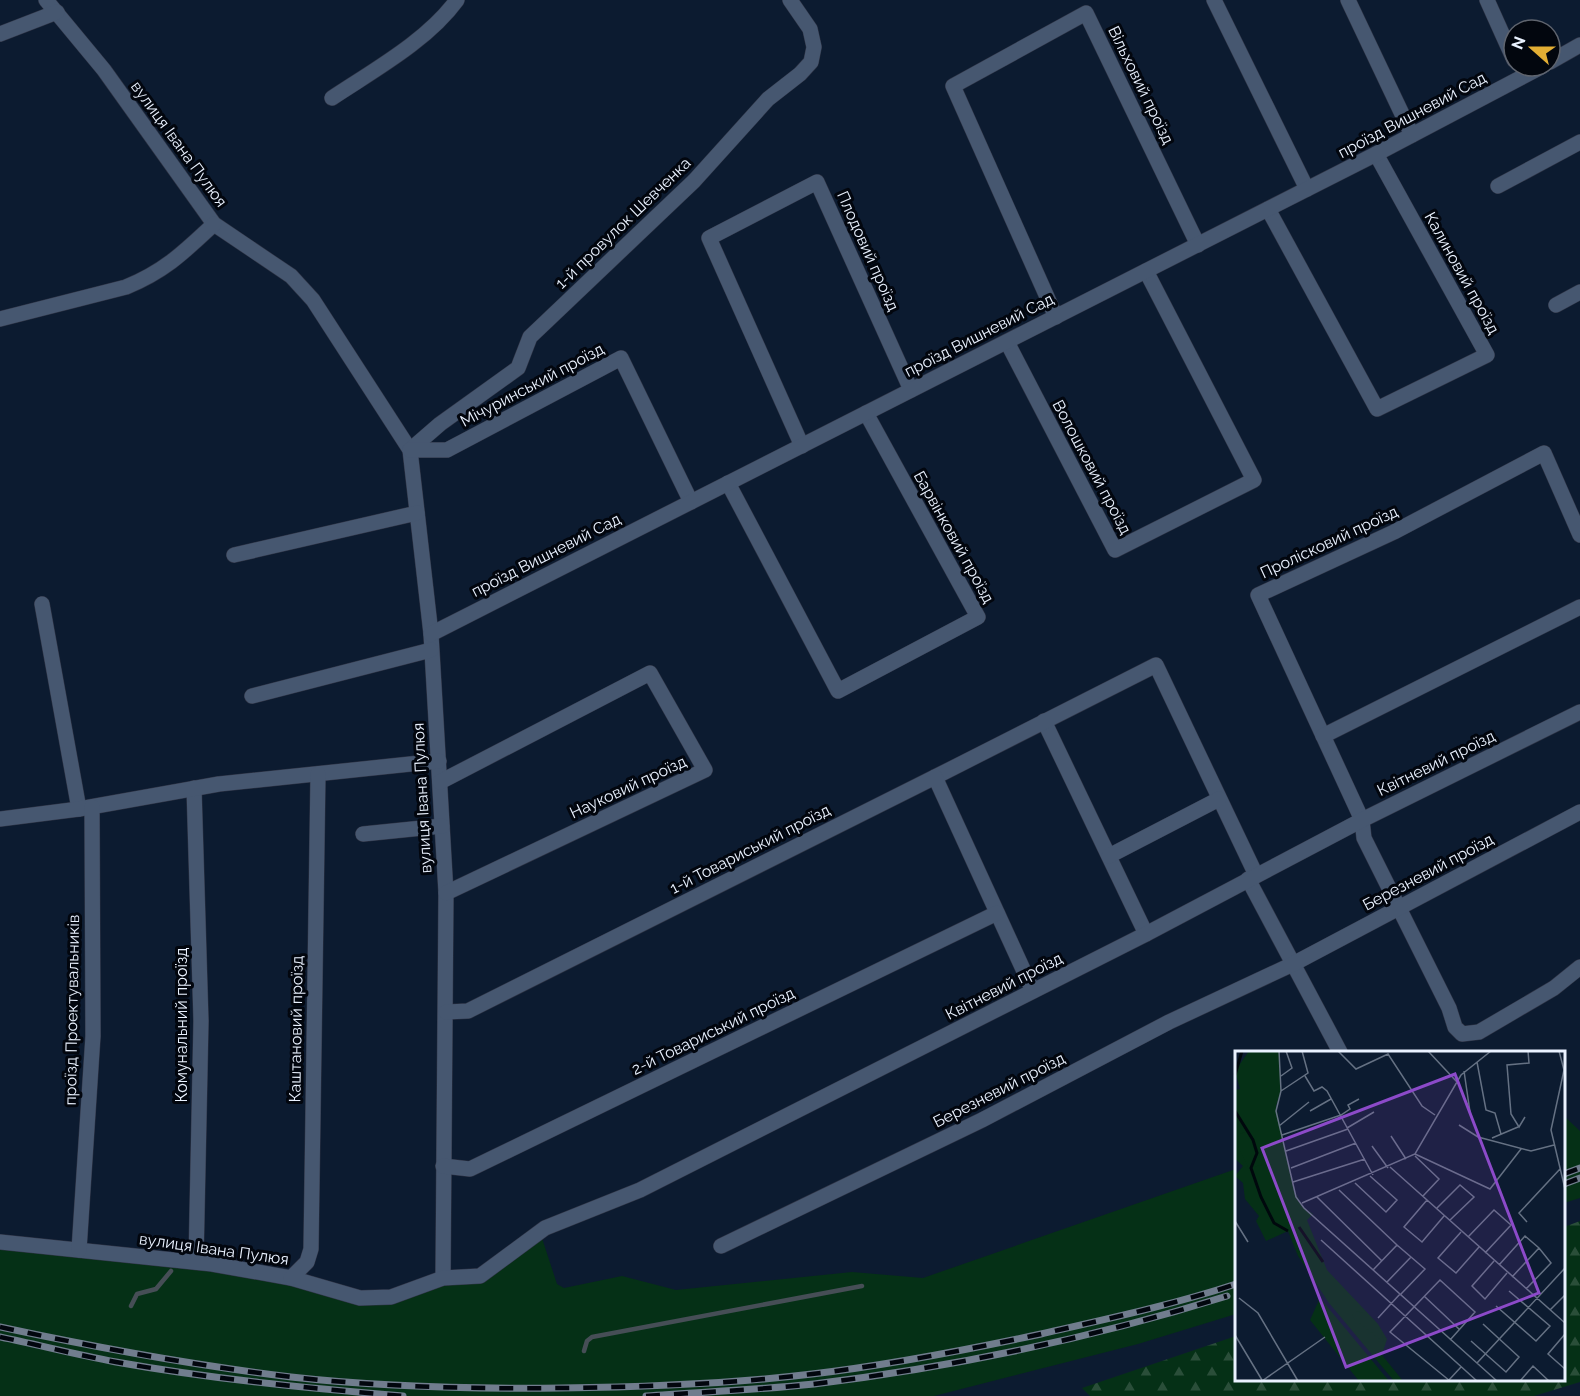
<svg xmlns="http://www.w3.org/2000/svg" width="1580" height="1396" font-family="Raleway,sans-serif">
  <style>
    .green { fill: #053016 }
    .forest { fill: url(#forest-firs) }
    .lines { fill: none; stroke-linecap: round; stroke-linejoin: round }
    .stream { stroke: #464e56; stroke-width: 4.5 }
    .minor-casing { stroke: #2f3445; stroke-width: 16 }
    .minor { stroke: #465770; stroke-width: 15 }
    .rail-casing { stroke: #717d8e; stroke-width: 7 }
    .rail { stroke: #02060e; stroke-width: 4.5; stroke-dasharray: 14; stroke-linecap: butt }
    .labels { text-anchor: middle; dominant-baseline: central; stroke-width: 6; stroke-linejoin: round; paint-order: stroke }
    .street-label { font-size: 16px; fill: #eaf2ff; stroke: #02060e }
    .inset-river { fill: none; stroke: #00080d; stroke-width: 3 }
    .inset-road { fill: none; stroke: #657183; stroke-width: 1.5 }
    .view { fill: #8c4ac9; fill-opacity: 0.15; stroke: #8c4ac9; stroke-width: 3 }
    .inset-edge { fill: none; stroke: #eaf2ff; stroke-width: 3 }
  </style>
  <defs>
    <pattern id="forest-firs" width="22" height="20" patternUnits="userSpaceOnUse" patternTransform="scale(1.5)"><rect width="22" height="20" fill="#053016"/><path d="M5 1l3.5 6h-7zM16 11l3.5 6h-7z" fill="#2a4e39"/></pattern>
  </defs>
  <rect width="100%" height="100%" fill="#0c1b30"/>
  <g class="green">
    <polygon points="1564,1116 1580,1131 1580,1198 1564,1203"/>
    <polygon points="1236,1169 1236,1314 1138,1344 934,1396 0,1396 0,1242 196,1262 349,1296 480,1276 540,1232 557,1284 564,1288 622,1276 676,1290 852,1272 923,1278"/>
  </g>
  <polygon class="forest" points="1580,1221 1580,1382 1534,1396 1090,1396 1082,1388 1236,1336 1236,1380 1564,1380 1564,1227"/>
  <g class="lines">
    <g class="stream">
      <polyline points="131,1306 137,1294 156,1289 171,1271"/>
      <polyline points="584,1351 587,1341 592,1337 862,1286"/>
    </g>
    <g class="minor-casing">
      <g id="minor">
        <polyline points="46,0 104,70 214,224 291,276 313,300 410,450 431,634 446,893 443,1278"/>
        <polyline points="1214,0 1307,189"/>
        <polyline points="1348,0 1412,135"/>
        <polyline points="1487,0 1514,60"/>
        <polyline points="0,34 57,12"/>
        <polyline points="1550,62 1580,45"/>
        <path d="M332,98C374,70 427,41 457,0"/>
        <polyline points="1498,186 1580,142"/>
        <polyline points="1268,209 1377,409 1487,355 1376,154"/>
        <polyline points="1556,305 1580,292"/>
        <polyline points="1056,317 953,86 1086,13 1198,245"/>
        <path d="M0,319L126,287C165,271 184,252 214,224"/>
        <polyline points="1007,342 1115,550 1254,480 1146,271"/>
        <polyline points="802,446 709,238 817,182 911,390"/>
        <polyline points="410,450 440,424 518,368 530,337 694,181 768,99 800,74 811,62 814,47 810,29 790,0"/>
        <polyline points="410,450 447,450 621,358 691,502"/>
        <polyline points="728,483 838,691 978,617 866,413"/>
        <polyline points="1580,535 1544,453 1394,532 1258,595 1362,820 1364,838 1449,1008 1455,1027 1462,1034 1479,1032 1554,988 1580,967"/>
        <polyline points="234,555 417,513"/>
        <polyline points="42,604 79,809"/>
        <polyline points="431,634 1376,154 1543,66"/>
        <polyline points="252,696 431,650"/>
        <polyline points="1044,721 1146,934"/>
        <polyline points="1323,736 1580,607"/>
        <polyline points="935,777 1156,665 1256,875"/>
        <polyline points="440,782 650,673 705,770 446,893"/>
        <polyline points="194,788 201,1021 196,1262"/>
        <polyline points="0,819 79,809 219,784 439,761"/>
        <polyline points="363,834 442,826"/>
        <polyline points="1109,856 1219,799"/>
        <polyline points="1248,879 1340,1052"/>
        <polyline points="446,1012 468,1011 935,777 1033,991"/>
        <polyline points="443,1166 470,1169 997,913"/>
        <polyline points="0,1242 212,1264 291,1278 360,1298 391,1297 443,1278 480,1276 545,1228 640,1190 1146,934 1362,820 1580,712"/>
        <polyline points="721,1246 982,1120 1169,1022 1293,964 1580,812"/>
        <polyline points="79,1250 93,1036 92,807"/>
        <polyline points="291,1278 307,1262 311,1249 318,774"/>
      </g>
    </g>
    <use href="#minor" class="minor"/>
    <g class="rail-casing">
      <g id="rail">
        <polyline points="1564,1174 1580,1168"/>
        <polyline points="1564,1184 1580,1178"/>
        <path d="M0,1327C98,1348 192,1365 291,1377C381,1387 471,1389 561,1388C645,1387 729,1384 812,1374C889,1365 966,1350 1041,1334C1107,1319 1172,1305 1236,1284"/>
        <path d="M0,1337C39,1345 77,1355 116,1362C211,1379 307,1388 403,1396"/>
        <path d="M646,1396C702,1392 758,1390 814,1384C953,1367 1093,1338 1227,1296"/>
      </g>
    </g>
    <use href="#rail" class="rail"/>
  </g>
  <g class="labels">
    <g class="street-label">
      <text transform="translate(1141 85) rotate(64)">Вільховий проїзд</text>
      <text transform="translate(1412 115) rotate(-28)">проїзд Вишневий Сад</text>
      <text transform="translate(179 144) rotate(54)">вулиця Івана Пулюя</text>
      <text transform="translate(623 223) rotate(-44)">1-й провулок Шевченка</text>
      <text transform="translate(868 251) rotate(66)">Плодовий проїзд</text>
      <text transform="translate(1462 273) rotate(61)">Калиновий проїзд</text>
      <text transform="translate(979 335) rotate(-27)">проїзд Вишневий Сад</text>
      <text transform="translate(532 385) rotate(-28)">Мічуринський проїзд</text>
      <text transform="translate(1092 467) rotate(62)">Волошковий проїзд</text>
      <text transform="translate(954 537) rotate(61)">Барвінковий проїзд</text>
      <text transform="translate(1329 542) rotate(-25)">Пролісковий проїзд</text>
      <text transform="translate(546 555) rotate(-27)">проїзд Вишневий Сад</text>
      <text transform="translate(1436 763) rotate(-26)">Квітневий проїзд</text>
      <text transform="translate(628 787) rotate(-25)">Науковий проїзд</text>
      <text transform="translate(422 798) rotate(-93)">вулиця Івана Пулюя</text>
      <text transform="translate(750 849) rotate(-27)">1-й Товариський проїзд</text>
      <text transform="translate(1428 872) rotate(-28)">Березневий проїзд</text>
      <text transform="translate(1004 986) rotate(-27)">Квітневий проїзд</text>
      <text transform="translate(72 1010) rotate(-89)">проїзд Проектувальників</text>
      <text transform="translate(181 1025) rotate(-90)">Комунальний проїзд</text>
      <text transform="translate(296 1029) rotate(-89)">Каштановий проїзд</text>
      <text transform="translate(713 1031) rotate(-26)">2-й Товариський проїзд</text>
      <text transform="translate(999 1090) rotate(-27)">Березневий проїзд</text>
      <text transform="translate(214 1249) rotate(8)">вулиця Івана Пулюя</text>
    </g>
  </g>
  <g transform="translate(1235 1051)">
    <rect width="330" height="330" fill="#0c1b30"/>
    <path d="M14,0H44L46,40L41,55L59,140L69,157L78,163L72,169L92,219L143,273L152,288L147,304L168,330H159L94,252L63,205L53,180L31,190L21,170L24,165L10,148L8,132L0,125L8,115L0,108V39L5,38L0,20Z" fill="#053016"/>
    <path d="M85,247L154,330H124L75,269ZM121,260L128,262L145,277L149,291L120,269L117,263Z" fill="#053016"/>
    <path d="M11,80L27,114L17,116L22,135L3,95L4,84Z" fill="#053016"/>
    <path class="inset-river" d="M0,24L7,0M0,60L18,89L22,102L16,117L26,146L39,172L53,180M64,176L88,211"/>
    <path class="inset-road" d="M44,0L46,40L41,60L61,146L69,157L262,330M103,0L121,18L153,3L187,55L200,64M193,0L222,31M324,0L329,19L316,79L330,138M242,11L251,59L260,62L266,83M229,20L235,61M46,25L57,17L51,0M70,25L79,40L87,36L92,40L138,124M46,40L73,22L67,0M75,60L96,48M290,66L284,76L276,63L272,14L294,12L293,0M224,74L243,86L296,100L319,94M44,75L74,51M112,77L139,61M47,84L106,64L115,58L113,54L124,48M156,85L171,108M257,87L283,76M137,95L153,117M51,100L113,78M180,103L255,138L286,98M180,105L204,128L188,145M155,116L330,272M56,117L121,92M58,131L130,108M120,132L151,161L162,149L135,125M104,139L162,194L138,219M82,146L147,210M192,149L169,176L187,191L209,165M67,152L180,103L226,24L256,0M201,158L225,134L239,146L215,169M0,170L13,191M292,171L284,162L325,118M226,181L203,207L221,222L244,196M233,186L259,159L276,174L250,202M86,189L242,330M162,194L190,218L166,243M259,210L237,235L250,248L272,222M264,214L290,185L304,197L316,212L291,238M277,226L304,197M152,231L176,206M189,245L224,278M4,247L23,262L63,330M261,255L301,290L315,275L274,240M315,259L330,244M143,267L165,243M330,283L313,303L330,318M0,284L27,329M236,290L271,321L284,306L248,273M242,312L330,217M27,330L90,286M213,330L226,316M215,330L155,281L205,229L240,261L215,289M285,330L298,315L314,330"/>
    <path class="view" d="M220,23L304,242L111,316L27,97Z"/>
    <rect width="330" height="330" class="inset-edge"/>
  </g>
  <g transform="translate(1532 48) rotate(291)"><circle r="28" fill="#02060e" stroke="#5f646e" stroke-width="1.5"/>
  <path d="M0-4.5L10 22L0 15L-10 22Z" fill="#e3ae34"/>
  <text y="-9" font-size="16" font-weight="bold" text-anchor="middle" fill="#eaf2ff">N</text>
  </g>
</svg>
